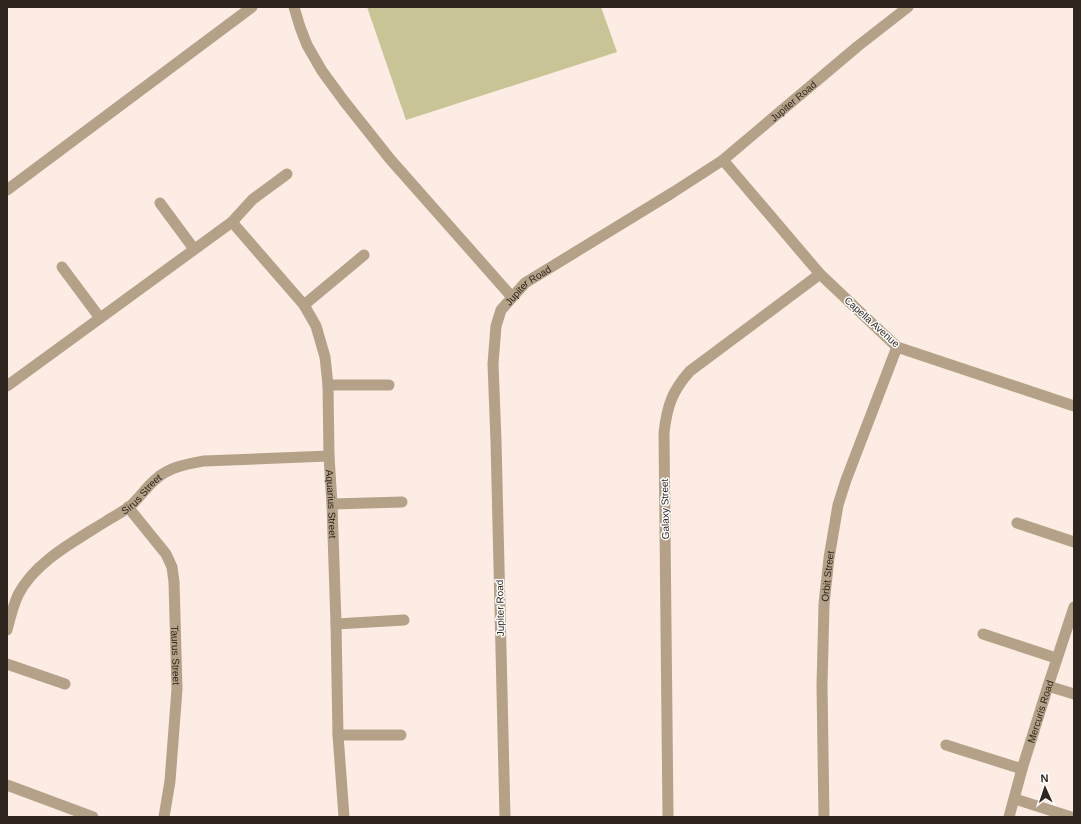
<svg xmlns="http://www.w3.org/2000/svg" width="1081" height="824" font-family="Arial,sans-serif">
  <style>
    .green { fill: #c9c495 }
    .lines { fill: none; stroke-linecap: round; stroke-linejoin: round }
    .service { stroke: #b4a187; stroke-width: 11 }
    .minor { stroke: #b4a187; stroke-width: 11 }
    .labels { text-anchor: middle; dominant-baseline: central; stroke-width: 3; stroke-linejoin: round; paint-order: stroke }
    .street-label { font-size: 10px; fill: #2f251f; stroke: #fdfdfd }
  </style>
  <rect width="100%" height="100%" fill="#fcece3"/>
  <polygon class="green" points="367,7 601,7 617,52 406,120"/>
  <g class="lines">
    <g class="service">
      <polyline points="160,203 194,249"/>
      <polyline points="232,222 253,199 287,174"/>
      <polyline points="62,267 100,318"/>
      <polyline points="304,305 364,255"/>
      <polyline points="328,385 389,385"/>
      <polyline points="332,504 402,502"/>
      <polyline points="1017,523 1074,542"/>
      <polyline points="336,624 404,620"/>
      <polyline points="983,634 1056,658"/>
      <polyline points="7,664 65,684"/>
      <polyline points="1048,686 1074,694"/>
      <polyline points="338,735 401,735"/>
      <polyline points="946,745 1022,769"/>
      <polyline points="1015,799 1071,817"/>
    </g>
    <g class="minor">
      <polyline points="294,7 300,27 307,45 322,71 344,101 390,159 512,297"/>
      <polyline points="723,160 820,274 897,347 1074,406"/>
      <polyline points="7,190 252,7"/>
      <path id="s1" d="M7,386L232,222L304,305L316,326L325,357L328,385L329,456L332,504L336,624L338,735L344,817"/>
      <path id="s2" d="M128,507L166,554L172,567L174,582L177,689L170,781L164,817"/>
      <path id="s3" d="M7,630C10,618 13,606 18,595C35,561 77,540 108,520C115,516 122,512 129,507C139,499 146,487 156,479C169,467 187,464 204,461L329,456"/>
      <polyline points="7,785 93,817"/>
      <path id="s4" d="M505,817L496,441L493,364L496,326L501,310L525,283L672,193L723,160L858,46L908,7"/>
      <path d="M668,817L664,433C667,406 672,391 690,371L820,274"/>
      <path id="s5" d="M824,817L822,686L824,604L829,558L838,505L846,480L897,347"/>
      <path id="s6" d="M1009,817L1022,769L1048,686L1074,607"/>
    </g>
  </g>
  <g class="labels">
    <g class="street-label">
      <text stroke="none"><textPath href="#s4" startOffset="869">Jupiter Road</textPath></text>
      <text stroke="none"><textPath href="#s4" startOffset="545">Jupiter Road</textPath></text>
      <text transform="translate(872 322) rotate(42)">Capella Avenue</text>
      <text stroke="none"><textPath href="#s3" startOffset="198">Sirus Street</textPath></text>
      <text stroke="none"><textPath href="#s1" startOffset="592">Aquarius Street</textPath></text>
      <text transform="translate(665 509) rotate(-91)">Galaxy Street</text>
      <text stroke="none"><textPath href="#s5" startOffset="241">Orbit Street</textPath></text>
      <text transform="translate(500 608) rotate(-91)">Jupiter Road</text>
      <text stroke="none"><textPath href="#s2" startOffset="163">Taurus Street</textPath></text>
      <text stroke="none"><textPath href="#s6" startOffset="110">Mercuris Road</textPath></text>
    </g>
  </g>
  <rect width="1081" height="824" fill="none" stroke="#2f251f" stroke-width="16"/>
  <g transform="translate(1045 788) rotate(357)" stroke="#fdfdfd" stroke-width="3" paint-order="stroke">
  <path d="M0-3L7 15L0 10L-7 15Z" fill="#2f251f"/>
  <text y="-6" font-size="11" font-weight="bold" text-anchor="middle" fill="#2f251f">N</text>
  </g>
</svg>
